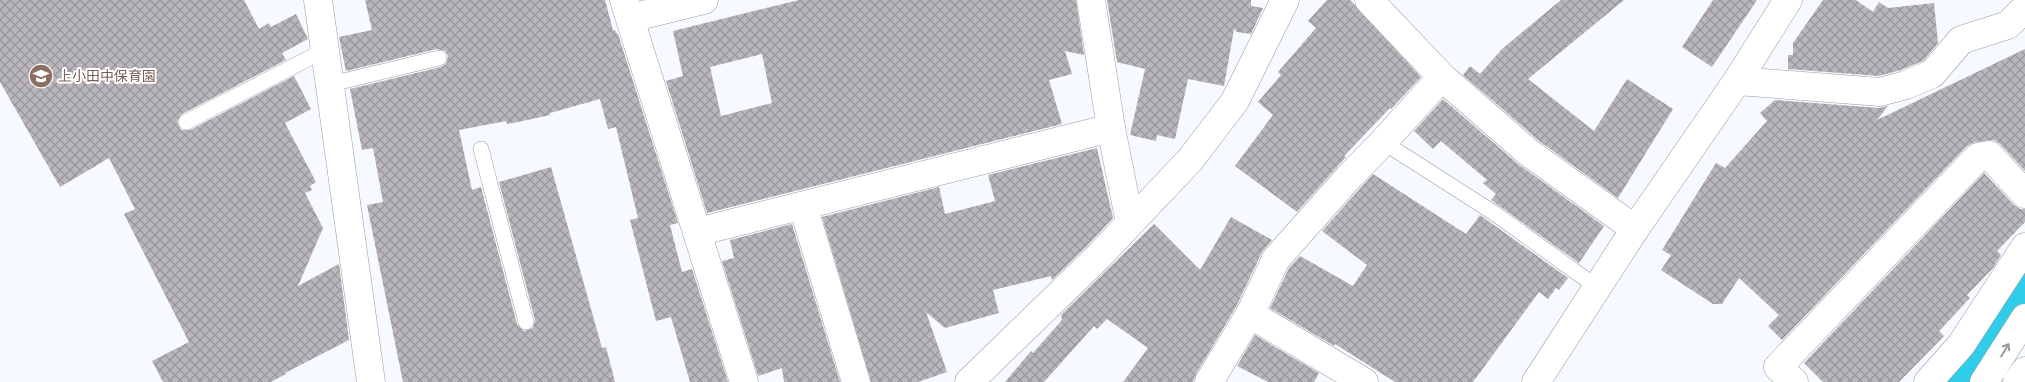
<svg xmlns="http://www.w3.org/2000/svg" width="2025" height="382" font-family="'Roboto Condensed','Noto Sans JP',sans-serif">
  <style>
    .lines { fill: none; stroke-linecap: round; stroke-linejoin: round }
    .river { stroke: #30cdeb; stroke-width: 55 }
    .building { fill: url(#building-cross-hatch); fill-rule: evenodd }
    .service-casing { stroke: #979ba1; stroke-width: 16 }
    .minor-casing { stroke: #979ba1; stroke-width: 29 }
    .tertiary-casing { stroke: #979ba1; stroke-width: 29 }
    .service { stroke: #fff; stroke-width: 15 }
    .minor { stroke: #fff; stroke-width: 28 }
    .tertiary { stroke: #fff; stroke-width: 28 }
    .oneway { stroke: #98999a }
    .labels { text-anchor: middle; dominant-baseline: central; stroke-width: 4; stroke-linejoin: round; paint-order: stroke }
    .education-label { font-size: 14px; fill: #785e54; stroke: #fff; text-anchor: start }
  </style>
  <defs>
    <pattern id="building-cross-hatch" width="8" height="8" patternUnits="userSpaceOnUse" patternTransform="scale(1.25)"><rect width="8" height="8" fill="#bab6bd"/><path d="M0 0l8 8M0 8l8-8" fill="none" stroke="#98959a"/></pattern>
  </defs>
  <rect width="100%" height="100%" fill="#f6f9ff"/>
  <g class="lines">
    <polyline class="river" points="1964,382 2025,292"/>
  </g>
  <g class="building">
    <polygon points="0,0 244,0 259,29 269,23 271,27 296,14 308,39 282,53 286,60 182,114 177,122 181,130 190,130 294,76 311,109 285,123 316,182 310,186 312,190 305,193 323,228 298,286 339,264 349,340 285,373 286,374 271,382 163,382 152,361 189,342 124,214 135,209 109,158 60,187 0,82"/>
    <polygon points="365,0 605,0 613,30 615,30 617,34 618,34 678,223 670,225 682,272 692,269 728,382 690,382 671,317 656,321 630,220 638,218 616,127 608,129 600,99 550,113 550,115 518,122 507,124 506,121 459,130 472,190 481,187 517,324 524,331 533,328 535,320 499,182 551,167 602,348 606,347 615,382 403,382 367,205 383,202 373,148 362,150 350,89 441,67 446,64 448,56 445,51 437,49 346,71 339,37 372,30"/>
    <path d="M799,0H1076L1084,55L1065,51L1072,74L1049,80L1062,124L707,213L666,81L683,76L673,31ZM762,54L772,103L721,116L710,67Z"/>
    <polygon points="1107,0 1251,0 1251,6 1263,8 1251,34 1237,32 1234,29 1224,86 1188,79 1175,139 1157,135 1156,141 1130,135 1145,69 1117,62"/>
    <polygon points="1327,0 1350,0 1421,77 1391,109 1390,108 1344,156 1346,157 1297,212 1235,166 1273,115 1258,102 1281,75 1278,72 1316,28 1308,21"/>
    <polygon points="1561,0 1624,0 1528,79 1594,131 1627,79 1673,109 1618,198 1538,140 1463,75 1470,66 1480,74 1502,49"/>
    <polygon points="1713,0 1757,0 1712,67 1682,47"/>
    <polygon points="1823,0 1856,0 1873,12 1879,2 1888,8 1934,3 1938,43 1923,61 1901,70 1879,76 1788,69 1788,55 1793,55 1793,43"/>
    <polygon points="2025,49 2025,171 2000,144 1994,140 1975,142 1967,146 1782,340 1768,326 1779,315 1739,278 1722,304 1713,304 1661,270 1671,255 1662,250 1716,163 1725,168 1767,121 1760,113 1775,100 1879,108 1888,106 1877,120"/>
    <polygon points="1443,99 1518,164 1604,226 1579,263 1491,200 1496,194 1483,183 1487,180 1441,141 1433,149 1414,131"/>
    <polygon points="1097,148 1113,218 1088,245 1052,280 1051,276 993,290 999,313 945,328 926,312 947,372 918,382 871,382 822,217 939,187 945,214 995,201 988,175"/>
    <polygon points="1984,173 2014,205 2020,209 2025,209 2025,222 1997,251 2001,255 1993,268 1967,295 1970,298 1939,331 1944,336 1899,382 1823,382 1804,363"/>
    <polygon points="1373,174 1466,234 1480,215 1568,278 1559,290 1556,288 1548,299 1539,292 1473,382 1395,382 1335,344 1334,346 1270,308 1289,268 1300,256 1353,286 1367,265 1322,231"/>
    <polygon points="1231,217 1272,240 1262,252 1236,307 1196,374 1193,382 1123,382 1148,348 1107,319 1097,329 1094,326 1044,382 1005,382 1031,351 1033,353 1062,320 1061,315 1064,312 1154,224 1200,270"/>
    <polygon points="792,224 840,382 784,382 782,368 758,376 722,261 734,258 730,240"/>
    <polygon points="1255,335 1319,373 1314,382 1268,382 1237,366"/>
  </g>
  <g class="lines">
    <g class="service-casing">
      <g id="service">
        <polyline points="331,84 439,58"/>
        <polyline points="186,122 325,50"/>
        <polyline points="1383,142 1494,213 1598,288"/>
        <polyline points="481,149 526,322"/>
      </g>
    </g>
    <g class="minor-casing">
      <g id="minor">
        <polyline points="318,0 371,382"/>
        <polyline points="624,0 744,382"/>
        <polyline points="1091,0 1111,128 1130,223"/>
        <polyline points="631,18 704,0"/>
        <polyline points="1442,77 1528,152 1635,229"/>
        <polyline points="1737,81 1880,92 1906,85 1932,74 1961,40 2008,25 2025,8"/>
        <polyline points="803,206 856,382"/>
        <polyline points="697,232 1111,128"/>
        <polyline points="1250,314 1364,382"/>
        <polyline points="969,382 1099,256 1190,160 1235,101 1285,0"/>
        <polyline points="1209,382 1250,314 1276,259 1349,177 1383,142 1442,77 1369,0"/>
        <polyline points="1794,382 1778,367 1978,157 1989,155 2025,194"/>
        <polyline points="1928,382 1961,345 2025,247"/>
        <polyline points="1984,382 2025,318"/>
        <polyline points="2017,382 2025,371"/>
      </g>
    </g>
    <g class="tertiary-casing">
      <polyline id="tertiary" points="1536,382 1635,229 1737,81 1788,0"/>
    </g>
    <use href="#service" class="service"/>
    <use href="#minor" class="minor"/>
    <use href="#tertiary" class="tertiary"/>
  </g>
  <defs><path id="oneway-shaft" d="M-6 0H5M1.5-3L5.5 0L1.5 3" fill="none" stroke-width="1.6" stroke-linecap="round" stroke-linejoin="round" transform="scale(1.25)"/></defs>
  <use class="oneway" href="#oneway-shaft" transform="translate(2005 350) rotate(-59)"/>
  <defs>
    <g id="school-disc" transform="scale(1.25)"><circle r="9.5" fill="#8d6e63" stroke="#fff"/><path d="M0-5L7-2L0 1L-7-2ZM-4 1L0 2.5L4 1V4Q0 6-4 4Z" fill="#fff"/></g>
  </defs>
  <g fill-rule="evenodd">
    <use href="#school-disc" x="41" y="76"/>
  </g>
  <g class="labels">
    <g class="education-label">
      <text x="58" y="76">上小田中保育園</text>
    </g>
  </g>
</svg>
